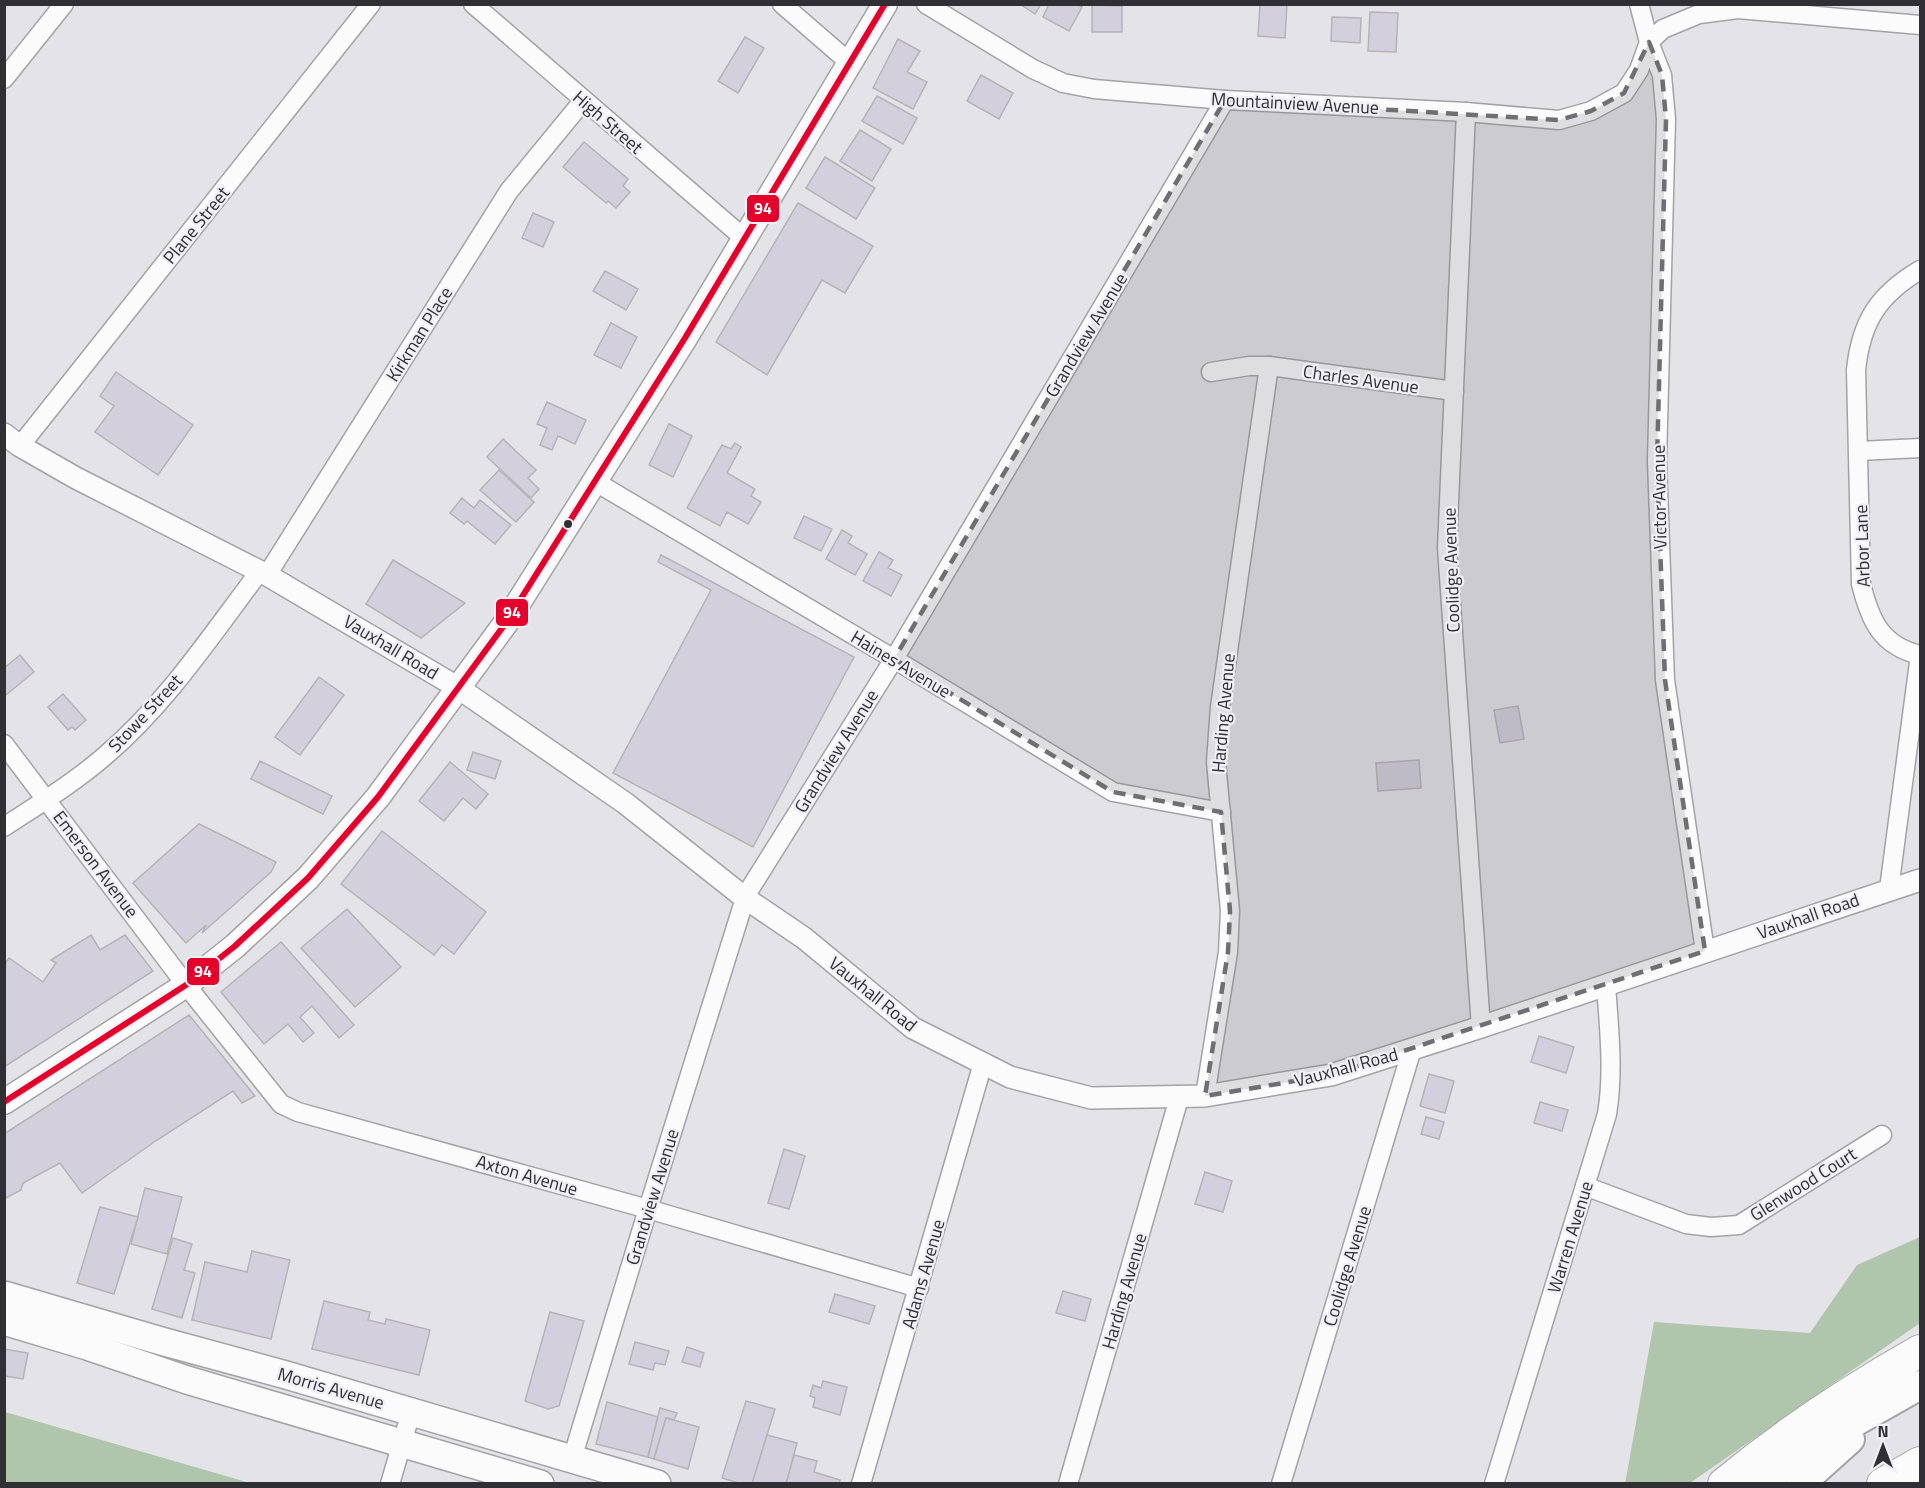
<svg xmlns="http://www.w3.org/2000/svg" width="1925" height="1488" font-family="'Titillium Web',sans-serif">
  <style>
    .forest { fill: #afc5ac }
    .building { fill: #d3cfdd; stroke: #b4b4b7; stroke-width: 1.5 }
    .lines { fill: none; stroke-linecap: round; stroke-linejoin: round }
    .minor-casing { stroke: #a3a2a6; stroke-width: 21 }
    .tertiary-casing { stroke: #a3a2a6; stroke-width: 24 }
    .secondary-casing { stroke: #a3a2a6; stroke-width: 27 }
    .primary-casing { stroke: #a3a2a6; stroke-width: 30 }
    .trunk-casing { stroke: #a3a2a6; stroke-width: 32 }
    .motorway-casing { stroke: #a3a2a6; stroke-width: 34 }
    .minor { stroke: #fbfbfc; stroke-width: 18 }
    .tertiary { stroke: #fbfbfc; stroke-width: 21 }
    .secondary { stroke: #fbfbfc; stroke-width: 24 }
    .primary { stroke: #fbfbfc; stroke-width: 27 }
    .trunk { stroke: #fbfbfc; stroke-width: 28 }
    .motorway { stroke: #fbfbfc; stroke-width: 32 }
    .bus-1-casing { stroke: #f0eff7; stroke-width: 10 }
    .bus-1 { stroke: #e4002b; stroke-width: 6 }
    .marked { fill: #6f6e72; fill-opacity: 0.2; stroke: #6f6e72; stroke-width: 4.5; stroke-dasharray: 12 8; stroke-linejoin: round }
    .bus-dot { fill: #302f33; stroke: #f0eff7; stroke-width: 2 }
    .labels { text-anchor: middle; dominant-baseline: central; stroke-width: 4.5; stroke-linejoin: round; paint-order: stroke }
    .street-label { font-size: 18px; fill: #302f33; stroke: #f0eff7 }
    .line-badge { stroke: #f0eff7; stroke-width: 2 }
    .badge-label { font-size: 16px; text-anchor: middle; font-weight: bold; fill: #fff }
  </style>
  <rect width="100%" height="100%" fill="#e4e3e8"/>
  <g class="forest">
    <polygon points="1920,1237 1920,1323 1690,1483 1625,1484 1654,1322 1810,1333 1857,1265"/>
    <polygon points="5,1412 250,1483 5,1483"/>
  </g>
  <g class="building">
    <polygon points="1020,4 1041,4 1035,14"/>
    <polygon points="1049,4 1077,4 1082,7 1069,31 1043,17"/>
    <polygon points="1260,4 1287,4 1285,38 1258,36"/>
    <polygon points="1092,5 1122,6 1122,32 1092,32"/>
    <polygon points="1370,12 1398,13 1396,52 1368,51"/>
    <polygon points="1332,17 1361,18 1360,43 1331,41"/>
    <polygon points="745,37 764,48 738,93 718,81"/>
    <polygon points="898,39 920,51 907,72 927,82 913,109 873,88"/>
    <polygon points="981,75 1013,93 999,119 967,101"/>
    <polygon points="877,96 917,118 903,144 862,121"/>
    <polygon points="860,130 891,149 872,181 840,161"/>
    <polygon points="584,142 628,179 623,186 630,192 616,208 608,201 606,203 563,167"/>
    <polygon points="825,157 875,188 856,219 806,188"/>
    <polygon points="798,203 873,246 845,293 822,280 767,375 716,342"/>
    <polygon points="533,213 554,222 543,247 522,238"/>
    <polygon points="605,271 638,289 626,310 593,291"/>
    <polygon points="611,323 637,337 621,368 594,355"/>
    <polygon points="116,372 193,425 158,475 95,432 114,406 100,396"/>
    <polygon points="547,402 586,420 575,444 558,436 552,450 540,445 547,428 537,424"/>
    <polygon points="669,424 692,436 673,477 649,465"/>
    <polygon points="503,439 536,470 528,478 539,489 531,498 487,457"/>
    <polygon points="735,443 741,447 727,473 755,489 751,496 761,502 748,524 727,512 720,526 687,508 722,445 731,449"/>
    <polygon points="499,470 534,502 516,522 480,490"/>
    <polygon points="462,498 474,508 480,500 511,525 495,544 467,521 464,524 450,513"/>
    <polygon points="804,516 832,529 821,551 794,538"/>
    <polygon points="842,530 852,536 848,543 867,554 855,575 826,559"/>
    <polygon points="879,552 893,560 888,568 902,575 891,596 863,581"/>
    <polygon points="661,555 854,657 753,847 613,773 711,590 658,562"/>
    <polygon points="393,560 465,603 421,638 366,604"/>
    <polygon points="20,655 34,672 6,695 4,692 4,668"/>
    <polygon points="319,677 344,695 300,755 275,737"/>
    <polygon points="63,694 86,720 75,730 72,727 68,730 48,707"/>
    <polygon points="1518,706 1524,739 1500,743 1494,710"/>
    <polygon points="473,752 501,761 495,779 467,770"/>
    <polygon points="1419,760 1421,788 1378,791 1376,763"/>
    <polygon points="260,761 332,796 323,814 251,779"/>
    <polygon points="450,762 488,794 476,809 463,798 444,821 419,801"/>
    <polygon points="199,824 276,862 271,872 202,933 206,925 186,943 133,883"/>
    <polygon points="382,831 486,912 454,954 442,945 434,955 341,884"/>
    <polygon points="347,909 401,967 355,1007 301,948"/>
    <polygon points="91,935 100,950 125,935 153,971 4,1067 4,965 9,958 43,982 56,963 51,960"/>
    <polygon points="281,942 354,1025 339,1038 312,1006 300,1017 314,1033 303,1042 288,1024 264,1044 221,992"/>
    <polygon points="189,1015 255,1096 242,1103 233,1091 157,1140 82,1193 60,1163 23,1183 21,1190 4,1199 4,1134"/>
    <polygon points="1539,1036 1574,1047 1566,1073 1531,1062"/>
    <polygon points="1429,1074 1454,1081 1445,1113 1420,1106"/>
    <polygon points="1540,1102 1568,1110 1562,1131 1534,1123"/>
    <polygon points="1426,1117 1444,1122 1439,1139 1421,1134"/>
    <polygon points="784,1149 805,1156 789,1209 768,1203"/>
    <polygon points="1205,1172 1232,1181 1223,1212 1195,1204"/>
    <polygon points="145,1188 182,1197 167,1254 131,1244"/>
    <polygon points="100,1207 138,1217 114,1294 77,1283"/>
    <polygon points="173,1238 192,1244 184,1270 195,1273 182,1318 152,1309"/>
    <polygon points="252,1251 290,1260 271,1339 192,1320 205,1262 247,1272"/>
    <polygon points="1063,1291 1091,1299 1085,1321 1056,1313"/>
    <polygon points="835,1294 875,1306 869,1324 829,1312"/>
    <polygon points="324,1301 370,1312 368,1320 385,1324 386,1319 430,1330 419,1375 312,1349"/>
    <polygon points="550,1312 584,1321 559,1406 548,1409 525,1401"/>
    <polygon points="635,1342 669,1351 665,1365 655,1363 653,1370 629,1364"/>
    <polygon points="687,1347 704,1353 700,1367 682,1362"/>
    <polygon points="4,1349 28,1353 23,1379 4,1376"/>
    <polygon points="823,1381 847,1387 840,1415 813,1407 815,1398 810,1396 813,1385 821,1388"/>
    <polygon points="746,1401 775,1409 752,1484 742,1484 722,1478"/>
    <polygon points="607,1402 658,1417 648,1457 596,1444"/>
    <polygon points="660,1408 677,1413 674,1420 666,1418 654,1459 648,1457"/>
    <polygon points="666,1418 699,1427 688,1469 654,1459"/>
    <polygon points="767,1435 797,1443 786,1484 752,1484"/>
    <polygon points="794,1455 817,1461 814,1472 840,1480 839,1484 786,1484"/>
  </g>
  <g class="lines">
    <g class="minor-casing">
      <g id="minor">
        <polyline points="473,4 745,239"/>
        <polyline points="782,4 850,63"/>
        <polyline points="926,4 1033,69 1063,83 1094,89 1225,100 1466,112 1559,120 1591,111 1624,93 1639,70 1649,42 1663,29 1699,14 1738,9 1920,25"/>
        <polyline points="1639,4 1649,42 1662,75 1666,119 1657,461 1665,680 1705,951"/>
        <polyline points="4,79 64,4"/>
        <polyline points="1466,112 1447,548 1481,1027"/>
        <path d="M1920,270C1878,295 1861,322 1856,370L1861,584C1870,620 1881,646 1920,655"/>
        <polyline points="1211,372 1249,366 1269,366 1454,391"/>
        <polyline points="20,446 371,4"/>
        <polyline points="1859,451 1920,448"/>
        <polyline points="594,481 894,659 1113,792 1221,812"/>
        <polyline points="267,575 509,191 583,101"/>
        <polyline points="4,744 186,985 281,1104 298,1112 648,1209 919,1288"/>
        <path d="M4,827C39,804 75,782 106,755C167,703 212,634 260,571"/>
        <polyline points="1889,889 1920,655"/>
        <polyline points="1205,1096 1228,952 1230,911 1216,762 1220,707 1269,366"/>
        <polyline points="1585,1186 1686,1224 1711,1227 1739,1225 1882,1135"/>
        <polyline points="572,1459 648,1209 746,895 894,659 1225,100"/>
        <polyline points="390,1484 411,1412"/>
        <polyline points="861,1484 983,1063"/>
        <polyline points="1068,1484 1179,1098"/>
        <polyline points="1281,1484 1412,1049"/>
        <path d="M1494,1484L1607,1114C1614,1072 1609,1028 1606,985"/>
      </g>
    </g>
    <g class="tertiary-casing">
      <polyline id="tertiary" points="4,434 20,446 76,478 267,575 457,687 625,803 745,898 804,938 913,1028 1010,1077 1091,1098 1205,1096 1331,1075 1481,1027 1920,880"/>
    </g>
    <g class="secondary-casing">
      <polyline id="secondary" points="4,1102 186,985 235,946 308,878 378,797 505,624 685,338 885,4"/>
    </g>
    <g class="primary-casing">
      <g id="primary">
        <polyline points="4,1295 161,1341 286,1375 657,1484"/>
        <polyline points="4,1321 87,1346 187,1380 540,1484"/>
      </g>
    </g>
    <g class="trunk-casing">
      <g id="trunk">
        <polyline points="1757,1484 1835,1433 1920,1385"/>
        <polyline points="1800,1484 1850,1439"/>
      </g>
    </g>
    <g class="motorway-casing">
      <g id="motorway">
        <path d="M1724,1484C1786,1433 1851,1390 1920,1351"/>
        <polyline points="1883,1484 1920,1463"/>
      </g>
    </g>
    <use href="#minor" class="minor"/>
    <use href="#tertiary" class="tertiary"/>
    <use href="#secondary" class="secondary"/>
    <use href="#primary" class="primary"/>
    <use href="#trunk" class="trunk"/>
    <use href="#motorway" class="motorway"/>
    <g class="bus-1-casing">
      <polyline id="bus-1" points="4,1102 186,985 235,946 308,878 378,797 505,624 685,338 885,4"/>
    </g>
    <use href="#bus-1" class="bus-1"/>
  </g>
  <path class="marked" d="M1649,42L1662,75L1666,119L1657,461L1665,680L1705,951L1331,1075L1205,1096L1228,952L1230,911L1221,812L1113,792L894,659L1225,100L1559,120L1591,111L1624,93Z"/>
  <circle class="bus-dot" cx="568" cy="524" r="5"/>
  <g class="labels">
    <g class="street-label">
      <text transform="translate(1295 103) rotate(3)">Mountainview Avenue</text>
      <text transform="translate(608 122) rotate(41)">High Street</text>
      <text transform="translate(196 225) rotate(-51)">Plane Street</text>
      <text transform="translate(419 334) rotate(-58)">Kirkman Place</text>
      <text transform="translate(1086 335) rotate(-59)">Grandview Avenue</text>
      <text transform="translate(1361 379) rotate(8)">Charles Avenue</text>
      <text transform="translate(1659 497) rotate(-91)">Victor Avenue</text>
      <text transform="translate(1862 546) rotate(-92)">Arbor Lane</text>
      <text transform="translate(1451 570) rotate(-92)">Coolidge Avenue</text>
      <text transform="translate(391 647) rotate(31)">Vauxhall Road</text>
      <text transform="translate(901 664) rotate(31)">Haines Avenue</text>
      <text transform="translate(145 713) rotate(-47)">Stowe Street</text>
      <text transform="translate(1223 713) rotate(-85)">Harding Avenue</text>
      <text transform="translate(836 751) rotate(-58)">Grandview Avenue</text>
      <text transform="translate(96 864) rotate(53)">Emerson Avenue</text>
      <text transform="translate(1808 916) rotate(-19)">Vauxhall Road</text>
      <text transform="translate(873 994) rotate(39)">Vauxhall Road</text>
      <text transform="translate(1346 1067) rotate(-15)">Vauxhall Road</text>
      <text transform="translate(527 1175) rotate(16)">Axton Avenue</text>
      <text transform="translate(1803 1184) rotate(-32)">Glenwood Court</text>
      <text transform="translate(652 1197) rotate(-73)">Grandview Avenue</text>
      <text transform="translate(1570 1237) rotate(-73)">Warren Avenue</text>
      <text transform="translate(1347 1266) rotate(-73)">Coolidge Avenue</text>
      <text transform="translate(923 1274) rotate(-74)">Adams Avenue</text>
      <text transform="translate(1124 1291) rotate(-74)">Harding Avenue</text>
      <text transform="translate(331 1388) rotate(16)">Morris Avenue</text>
    </g>
  </g>
  <g class="line-badge">
    <rect x="746" y="194" width="34" height="29" rx="6" fill="#e4002b"/>
    <rect x="495" y="598" width="34" height="29" rx="6" fill="#e4002b"/>
    <rect x="186" y="957" width="34" height="29" rx="6" fill="#e4002b"/>
  </g>
  <g class="badge-label">
    <text x="763" y="214">94</text>
    <text x="512" y="618">94</text>
    <text x="203" y="977">94</text>
  </g>
  <rect width="1925" height="1488" fill="none" stroke="#302f33" stroke-width="12"/>
  <g transform="translate(1883 1446)" stroke="#f0eff7" stroke-width="4.5" paint-order="stroke">
  <path d="M0-4.5L10 22L0 15L-10 22Z" fill="#302f33"/>
  <text y="-9" font-size="16" font-weight="bold" text-anchor="middle" fill="#302f33">N</text>
  </g>
</svg>
